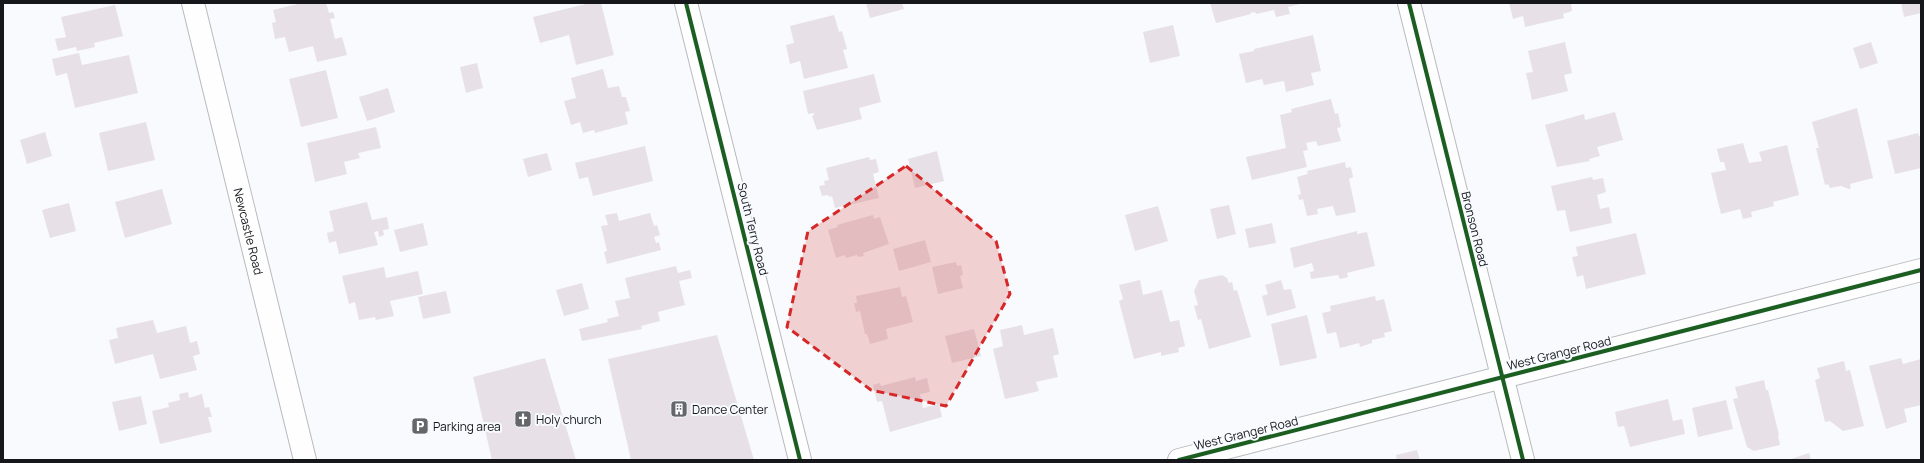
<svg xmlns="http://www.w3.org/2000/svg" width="1924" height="463" font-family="Manrope,sans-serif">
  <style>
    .building { fill: #e7e1e7 }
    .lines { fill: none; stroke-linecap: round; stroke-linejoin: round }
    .minor-casing { stroke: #b8babd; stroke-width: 24 }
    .minor { stroke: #fefeff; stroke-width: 22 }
    .cycleway-casing { stroke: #f7fafe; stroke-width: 6 }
    .cycleway { stroke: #1b5e20; stroke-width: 4 }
    .marked { fill: #d62828; fill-opacity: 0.2; stroke: #d62828; stroke-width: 3; stroke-dasharray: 8 5; stroke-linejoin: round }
    .labels { text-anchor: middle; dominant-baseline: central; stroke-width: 4; stroke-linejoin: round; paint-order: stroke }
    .street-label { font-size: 12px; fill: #15171a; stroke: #f7fafe }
    .poi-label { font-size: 12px; fill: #15171a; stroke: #f7fafe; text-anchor: start }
  </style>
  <rect width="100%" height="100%" fill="#f8fafd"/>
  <g class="building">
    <polygon points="302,3 326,3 329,13 333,12 335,18 330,19 335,39 342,37 347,55 317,62 313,46 289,52 285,37 275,39 272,23 276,22 273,10"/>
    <polygon points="590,3 601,3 614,55 576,65 569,35 540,43 533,17"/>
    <polygon points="866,3 902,3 904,9 870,18"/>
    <polygon points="1210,3 1300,3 1300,4 1288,7 1290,14 1276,17 1274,10 1256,14 1255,12 1250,13 1251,14 1216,23"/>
    <polygon points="1509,3 1571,3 1572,11 1563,14 1564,18 1525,27 1523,16 1513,19"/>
    <polygon points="1901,3 1921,3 1921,13 1904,17"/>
    <polygon points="115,5 123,36 94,43 95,47 77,51 76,47 58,51 55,39 66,37 61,17"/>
    <polygon points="834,15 839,32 842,31 847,49 843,50 848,68 804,79 800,61 790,64 786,45 794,43 790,26"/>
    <polygon points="1173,25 1180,56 1150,63 1143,32"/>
    <polygon points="1313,35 1321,71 1311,73 1314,85 1286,92 1284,81 1264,85 1262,79 1246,83 1239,54 1254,51 1254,49"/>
    <polygon points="1565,42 1572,73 1564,75 1568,91 1532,100 1526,73 1533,72 1528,51"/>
    <polygon points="1871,42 1878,63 1860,69 1853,48"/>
    <polygon points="79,53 82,65 129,55 138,93 75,108 67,73 56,76 52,59"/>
    <polygon points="477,63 483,88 466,93 460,67"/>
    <polygon points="603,69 608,88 619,86 622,97 626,97 630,111 625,112 628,124 595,133 594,130 583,133 580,122 571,125 564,101 576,98 571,78"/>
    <polygon points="326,70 338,118 301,127 289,79"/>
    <polygon points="874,74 881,102 859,108 862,119 817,130 812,116 814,115 814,113 808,114 803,91"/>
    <polygon points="388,88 395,112 367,121 359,97"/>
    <polygon points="1331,99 1335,114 1338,113 1341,127 1337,128 1341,141 1318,146 1316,141 1306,143 1308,150 1303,151 1307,167 1252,180 1246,157 1286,148 1280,115 1292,112 1291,109"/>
    <polygon points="1857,108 1873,178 1850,184 1851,188 1849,189 1841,186 1830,188 1828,184 1825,185 1816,148 1819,148 1812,122"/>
    <polygon points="1615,112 1623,140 1597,147 1600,156 1589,159 1590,161 1557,167 1545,125 1584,114 1585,120"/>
    <polygon points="146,122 155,160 108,171 99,133"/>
    <polygon points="376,127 381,148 358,153 360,158 344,162 347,174 315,182 307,143"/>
    <polygon points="45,132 52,156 27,164 20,140"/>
    <polygon points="1918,133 1919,136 1921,136 1921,168 1895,174 1887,141"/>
    <polygon points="1743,143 1749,163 1762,161 1759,152 1787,145 1799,195 1773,202 1774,206 1751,212 1752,217 1743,219 1740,209 1721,214 1711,173 1726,170 1724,162 1720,162 1717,149"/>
    <polygon points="645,146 653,181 593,196 588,177 579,179 575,163"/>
    <polygon points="937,151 944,181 915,188 908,159"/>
    <polygon points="547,153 552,170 528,177 523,159"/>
    <polygon points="869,157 870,160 876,159 879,172 873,174 879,198 835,208 832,196 829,197 828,195 822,196 819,186 825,185 824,181 829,180 826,168"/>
    <polygon points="1345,162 1346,168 1351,167 1353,177 1349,179 1356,212 1336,216 1333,206 1317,209 1318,214 1307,216 1303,199 1299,200 1298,195 1301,194 1297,177 1308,174 1307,171"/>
    <polygon points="1592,177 1593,180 1603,178 1606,192 1597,195 1600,209 1609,207 1612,223 1570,232 1565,210 1557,211 1551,186"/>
    <polygon points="162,189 172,224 125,238 115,202"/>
    <polygon points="367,202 372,220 387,217 389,229 383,230 384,235 379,237 378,231 374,232 378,245 339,254 336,241 329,243 327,233 334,231 329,211"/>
    <polygon points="69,203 76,231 50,238 42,210"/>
    <polygon points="1229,205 1236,234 1217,239 1210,209"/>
    <polygon points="1158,206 1168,241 1135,251 1125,215"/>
    <polygon points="617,213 619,221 650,213 654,226 657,225 660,235 654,237 656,243 659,242 661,250 607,264 604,252 607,251 601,226 608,225 605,215"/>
    <polygon points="873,215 874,219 880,217 889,244 863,253 864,256 858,257 857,255 846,258 845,255 836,258 828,230 838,227 837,225"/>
    <polygon points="423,223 428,245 400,252 394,230"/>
    <polygon points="1272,223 1276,243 1249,248 1245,229"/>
    <polygon points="1357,231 1357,234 1367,232 1375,266 1347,273 1348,277 1340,279 1338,275 1311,279 1310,272 1314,271 1312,263 1294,268 1290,248"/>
    <polygon points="1636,233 1646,274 1586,289 1583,275 1577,277 1572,257 1578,256 1576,247"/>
    <polygon points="925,240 931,262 899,271 893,249"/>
    <polygon points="956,262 957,266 961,265 963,275 960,276 963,288 938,294 932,267"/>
    <polygon points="676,266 678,273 690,270 692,278 679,281 685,305 658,312 660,321 641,326 642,329 582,341 579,329 608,322 607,319 619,316 615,301 630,298 625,278"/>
    <polygon points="384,267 386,278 418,271 423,294 390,301 394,316 376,320 375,317 359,320 355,302 349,304 342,276"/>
    <polygon points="1222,275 1227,278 1229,283 1232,282 1234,291 1237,290 1251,337 1209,349 1201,319 1198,320 1194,306 1198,305 1194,291 1199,280"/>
    <polygon points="1140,280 1143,295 1162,290 1170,322 1179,320 1185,346 1178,348 1179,352 1161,356 1161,352 1134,359 1119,301 1123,299 1119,285"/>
    <polygon points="1281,280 1284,290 1291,289 1296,308 1267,316 1262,296 1268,294 1265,285"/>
    <polygon points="582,283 589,309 564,316 556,290"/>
    <polygon points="900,287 902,297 906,296 913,322 886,329 888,339 870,344 867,334 865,334 860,311 856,312 854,303 857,303 856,296"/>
    <polygon points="446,291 451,313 423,319 418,297"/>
    <polygon points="1375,296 1376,301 1384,299 1392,331 1384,333 1385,337 1372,340 1372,343 1360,347 1359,343 1340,348 1336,332 1327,334 1322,313 1331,311 1330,306"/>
    <polygon points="1307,315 1317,358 1280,366 1271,324"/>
    <polygon points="153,320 157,333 186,326 190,343 197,341 200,354 193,356 197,370 160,379 153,354 115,364 109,340 118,338 116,328"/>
    <polygon points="1022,325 1024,335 1053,328 1059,354 1053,356 1058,377 1036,382 1039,391 1005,399 993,349 1003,346 1000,330"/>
    <polygon points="974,329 981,356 952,363 945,336"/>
    <polygon points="717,335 754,460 631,460 608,359"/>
    <polygon points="545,358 576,460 492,460 473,377"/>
    <polygon points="1901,358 1903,364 1921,359 1921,405 1904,409 1907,422 1886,429 1869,366"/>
    <polygon points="1844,361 1846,371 1850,370 1864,426 1843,431 1830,421 1825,422 1815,380 1820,378 1817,368"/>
    <polygon points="915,377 916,381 927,378 930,392 920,394 923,408 939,404 942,417 890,432 882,401 877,402 873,385 880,383 881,386"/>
    <polygon points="1764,380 1766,390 1768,390 1779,435 1778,435 1780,445 1754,451 1747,447 1733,399 1738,398 1735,387"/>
    <polygon points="188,392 189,398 202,394 205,408 209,407 212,417 208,417 212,432 160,444 152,411 169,407 168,403 180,400 179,394"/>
    <polygon points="141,396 147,424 119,431 112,402"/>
    <polygon points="1668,399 1673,421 1682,419 1685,434 1630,447 1624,426 1618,427 1615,412"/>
    <polygon points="1726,400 1733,429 1698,437 1692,408"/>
    <polygon points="1417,450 1420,460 1397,460 1396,455"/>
    <polygon points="1809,453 1811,460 1792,460 1791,459"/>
  </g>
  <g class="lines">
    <g class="minor-casing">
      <g id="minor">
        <path id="s1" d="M193,3L305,460"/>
        <polyline points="686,3 800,460"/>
        <polyline points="1409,3 1523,460"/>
        <polyline points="1179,460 1921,270"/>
      </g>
    </g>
    <use href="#minor" class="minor"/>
    <g class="cycleway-casing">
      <g id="cycleway">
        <polyline points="686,3 800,460"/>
        <polyline points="1409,3 1523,460"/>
        <polyline points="1179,460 1921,270"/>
      </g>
    </g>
    <use href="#cycleway" class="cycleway"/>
  </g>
  <path class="marked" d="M906,166L996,241L1010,294L946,406L871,390L787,327L808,231Z"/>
  <defs>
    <g id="building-square" transform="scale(0.9)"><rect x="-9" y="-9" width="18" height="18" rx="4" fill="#646669" stroke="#f7fafe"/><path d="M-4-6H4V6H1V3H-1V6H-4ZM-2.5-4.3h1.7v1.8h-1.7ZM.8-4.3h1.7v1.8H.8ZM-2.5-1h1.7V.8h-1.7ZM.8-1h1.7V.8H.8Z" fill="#fff"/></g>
    <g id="church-square" transform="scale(0.9)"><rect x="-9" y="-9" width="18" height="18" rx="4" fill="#646669" stroke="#f7fafe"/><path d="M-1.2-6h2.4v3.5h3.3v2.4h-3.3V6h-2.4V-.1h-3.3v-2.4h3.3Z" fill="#fff"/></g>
    <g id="parking-square" transform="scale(0.9)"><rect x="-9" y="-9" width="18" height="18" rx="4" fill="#646669" stroke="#f7fafe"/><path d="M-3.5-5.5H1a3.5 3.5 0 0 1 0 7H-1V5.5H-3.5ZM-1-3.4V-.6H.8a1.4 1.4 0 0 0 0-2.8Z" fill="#fff"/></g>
  </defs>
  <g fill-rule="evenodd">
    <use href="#building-square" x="679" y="409"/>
    <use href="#church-square" x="523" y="419"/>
    <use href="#parking-square" x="420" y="426"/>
  </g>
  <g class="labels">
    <g class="street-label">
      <text transform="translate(753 229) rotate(76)">South Terry Road</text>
      <text transform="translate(1475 229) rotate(76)">Bronson Road</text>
      <text stroke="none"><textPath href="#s1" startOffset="235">Newcastle Road</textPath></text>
      <text transform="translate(1559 353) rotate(-14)">West Granger Road</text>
      <text transform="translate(1246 433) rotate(-14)">West Granger Road</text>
    </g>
    <g class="poi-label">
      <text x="692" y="409">Dance Center</text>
      <text x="536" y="419">Holy church</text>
      <text x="433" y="426">Parking area</text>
    </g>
  </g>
  <rect width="1924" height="463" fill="none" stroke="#15171a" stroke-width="8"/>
</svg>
